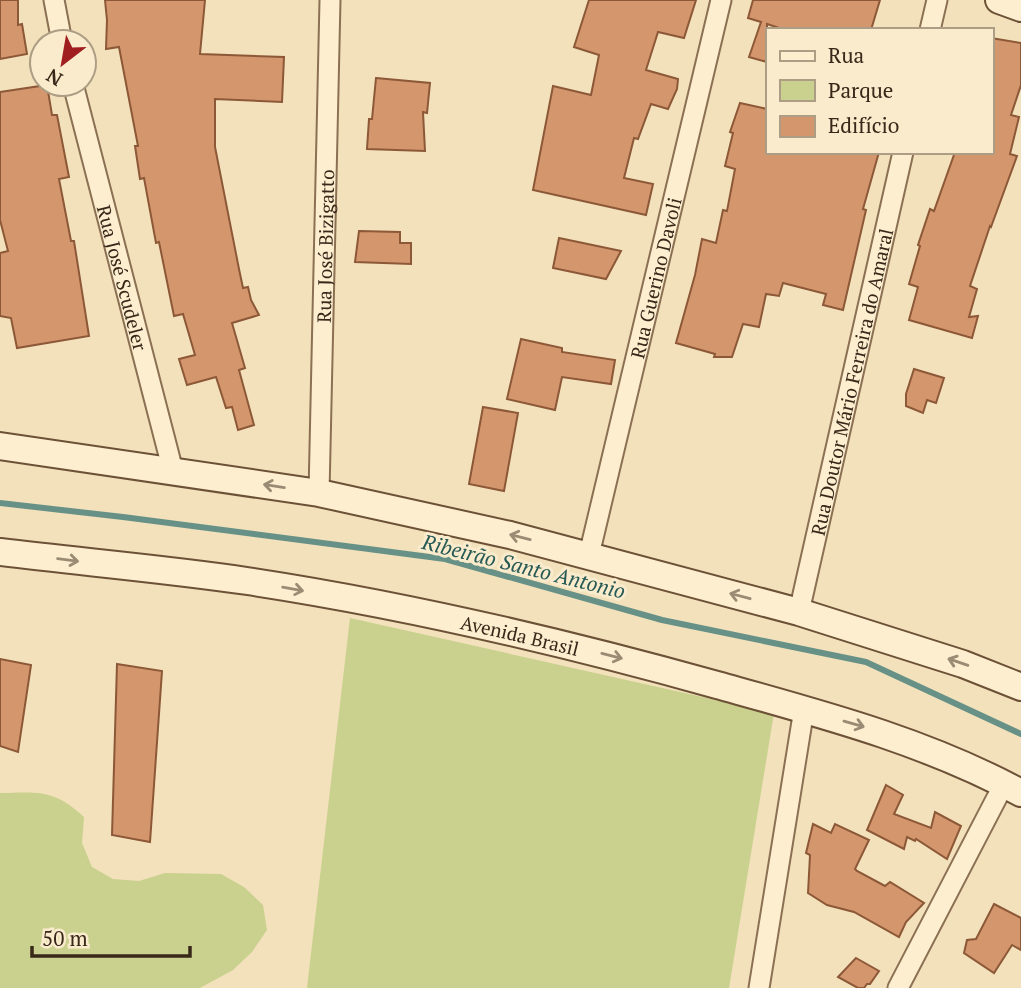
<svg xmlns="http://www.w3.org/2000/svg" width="1021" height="988" font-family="'PT Serif',serif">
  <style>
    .green { fill: #cad18e }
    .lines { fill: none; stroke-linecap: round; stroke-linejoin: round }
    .stream { stroke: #679186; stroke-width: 6 }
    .building { fill: #d4976d; stroke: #8c5837; stroke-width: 2 }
    .street-casing { stroke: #8b7053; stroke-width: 23 }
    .secondary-casing { stroke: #6c5137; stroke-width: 30 }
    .street { stroke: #fceecf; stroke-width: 19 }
    .secondary { stroke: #fceecf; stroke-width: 26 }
    .oneway { stroke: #9a8b74 }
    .labels { text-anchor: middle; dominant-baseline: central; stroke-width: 6; stroke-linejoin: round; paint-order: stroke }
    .street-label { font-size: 19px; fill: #38281a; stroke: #f9ebcb }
    .water-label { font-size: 21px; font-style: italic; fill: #275a56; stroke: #f9ebcb }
  </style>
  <rect width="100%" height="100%" fill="#f2e1bb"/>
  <g class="green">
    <polygon points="350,618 774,713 729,988 307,988"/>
    <path d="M0,793C39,792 54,789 84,817L82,843L92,867L113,879L139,881L165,873L221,874L244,887L263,905L267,930L252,952L233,970L200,988H0Z"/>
  </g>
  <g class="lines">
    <polyline class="stream" points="0,503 123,517 445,559 662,620 866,662 1021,734"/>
  </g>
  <g class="building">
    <polygon points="0,0 18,0 18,25 22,24 27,54 0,59"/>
    <polygon points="105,0 205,0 200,54 284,57 282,102 215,99 215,147 239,269 243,288 248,287 251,300 259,315 232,323 245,368 239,370 254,425 238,430 232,407 226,408 216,377 187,385 179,359 195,355 183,314 174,316 159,242 156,243 144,178 140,179 135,146 138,146 119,47 106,49 107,20"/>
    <polygon points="589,0 696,0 684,38 658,32 646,70 678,79 677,89 668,109 651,104 638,139 634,138 624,178 653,184 646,215 533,190 553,86 591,95 599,55 574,47"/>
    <polygon points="753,0 880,0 871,30 785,30 767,24 767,62 749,57 761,22 748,18"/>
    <polygon points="991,38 1021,43 1021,85 1011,115 1019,117 1010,154 1017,156 991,227 990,226 970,286 977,289 969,317 978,316 972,338 909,320 918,287 909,284 920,246 918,245 930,209 934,211 955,152 991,152"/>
    <polygon points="376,78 430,83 427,113 423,112 425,151 367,149 369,119 372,119"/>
    <polygon points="47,85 52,115 57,115 69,177 59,179 71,241 74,241 89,336 17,348 11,318 0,316 0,253 8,251 0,220 0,92"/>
    <polygon points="740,103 767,109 767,152 879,152 863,209 866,210 843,310 823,305 826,294 783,283 779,296 766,294 759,327 743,324 732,357 714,357 715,354 676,343 695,275 702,239 716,243 723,210 727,211 735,169 725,166 733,133 730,132"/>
    <polygon points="359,231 400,232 400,243 411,243 411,264 355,262"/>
    <polygon points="559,238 621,251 606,279 553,268"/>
    <polygon points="521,339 562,348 562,352 615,360 611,384 562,377 555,410 507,399"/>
    <polygon points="914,369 944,378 936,403 927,400 923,413 906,406 906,394"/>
    <polygon points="483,407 518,413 504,491 469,484"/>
    <polygon points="0,659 31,665 18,752 0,746"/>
    <polygon points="117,664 162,671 150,842 112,835"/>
    <polygon points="886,785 903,795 894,814 931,828 935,812 961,826 947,859 916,839 915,841 907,837 904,849 867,830"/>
    <polygon points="813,824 831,833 835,824 869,840 855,869 857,871 885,886 890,882 924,903 906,922 899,937 854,912 827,905 808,893 810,855 806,853"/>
    <polygon points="994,904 1021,918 1021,950 1012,945 994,973 964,953 967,940 976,939"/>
    <polygon points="856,958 879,971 870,984 867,984 864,988 858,988 838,977"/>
  </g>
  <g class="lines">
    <g class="street-casing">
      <g id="street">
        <polyline points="54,0 62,42"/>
        <polyline points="930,30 937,0"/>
        <path id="s1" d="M73,84L173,471"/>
        <path id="s2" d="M319,493L330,0"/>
        <path id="s3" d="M589,555L721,0"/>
        <path id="s4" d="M799,612L903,152"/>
        <polyline points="759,988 804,709"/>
        <polyline points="898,988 1004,784"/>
      </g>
    </g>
    <g class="secondary-casing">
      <g id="secondary">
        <polyline points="999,0 1021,8"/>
        <polyline points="0,446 319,493 510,535 799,612 963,664 1021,687"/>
        <path id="s5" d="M0,552C82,562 165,569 247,581C406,605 563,642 717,685C821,714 925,741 1021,793"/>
      </g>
    </g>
    <use href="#street" class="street"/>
    <use href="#secondary" class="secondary"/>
  </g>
  <defs><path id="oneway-shaft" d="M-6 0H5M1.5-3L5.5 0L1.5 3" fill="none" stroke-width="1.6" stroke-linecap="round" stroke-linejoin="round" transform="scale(1.75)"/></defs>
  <g class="oneway">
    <use href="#oneway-shaft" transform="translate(274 486) rotate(-171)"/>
    <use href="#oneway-shaft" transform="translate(520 537) rotate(-166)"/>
    <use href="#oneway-shaft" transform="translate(68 560) rotate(7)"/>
    <use href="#oneway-shaft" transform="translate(293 589) rotate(10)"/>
    <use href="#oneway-shaft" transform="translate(740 596) rotate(-165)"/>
    <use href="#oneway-shaft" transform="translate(612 656) rotate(14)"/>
    <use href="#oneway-shaft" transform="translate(958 662) rotate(-161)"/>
    <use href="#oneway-shaft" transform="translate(854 724) rotate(16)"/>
  </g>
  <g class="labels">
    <g class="street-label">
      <text stroke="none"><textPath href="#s2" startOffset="247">Rua José Bizigatto</textPath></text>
      <text stroke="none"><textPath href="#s1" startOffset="200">Rua José Scudeler</textPath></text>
      <text stroke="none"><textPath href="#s3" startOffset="285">Rua Guerino Davoli</textPath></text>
      <text stroke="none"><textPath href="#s4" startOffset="236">Rua Doutor Mário Ferreira do Amaral</textPath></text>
      <text stroke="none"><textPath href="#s5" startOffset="527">Avenida Brasil</textPath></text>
    </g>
    <g class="water-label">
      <text transform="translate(524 566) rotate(14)">Ribeirão Santo Antonio</text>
    </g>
  </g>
  <rect x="766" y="28" width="228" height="126" fill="#f9ebcb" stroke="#ac9d84" stroke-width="2"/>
  <rect x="780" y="51" width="35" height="10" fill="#fceecf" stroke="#ac9d84" stroke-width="2"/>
  <text x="828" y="63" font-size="21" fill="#38281a">Rua</text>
  <rect x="780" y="80" width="35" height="21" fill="#cad18e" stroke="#ac9d84" stroke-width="2"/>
  <text x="828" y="98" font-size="21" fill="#38281a">Parque</text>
  <rect x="780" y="116" width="35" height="21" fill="#d4976d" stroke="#ac9d84" stroke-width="2"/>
  <text x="828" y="133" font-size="21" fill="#38281a">Edifício</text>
  <g transform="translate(63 63) rotate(211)"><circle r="33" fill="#f9ebcb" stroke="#ac9d84" stroke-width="2"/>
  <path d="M0-5L12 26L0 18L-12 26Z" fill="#a01d20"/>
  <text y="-10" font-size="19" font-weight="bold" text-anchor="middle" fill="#38281a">N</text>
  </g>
  <path d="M32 946v10h158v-10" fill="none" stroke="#38281a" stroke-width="3.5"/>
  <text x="42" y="946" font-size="21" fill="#38281a" stroke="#f9ebcb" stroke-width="5" paint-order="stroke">50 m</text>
</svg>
